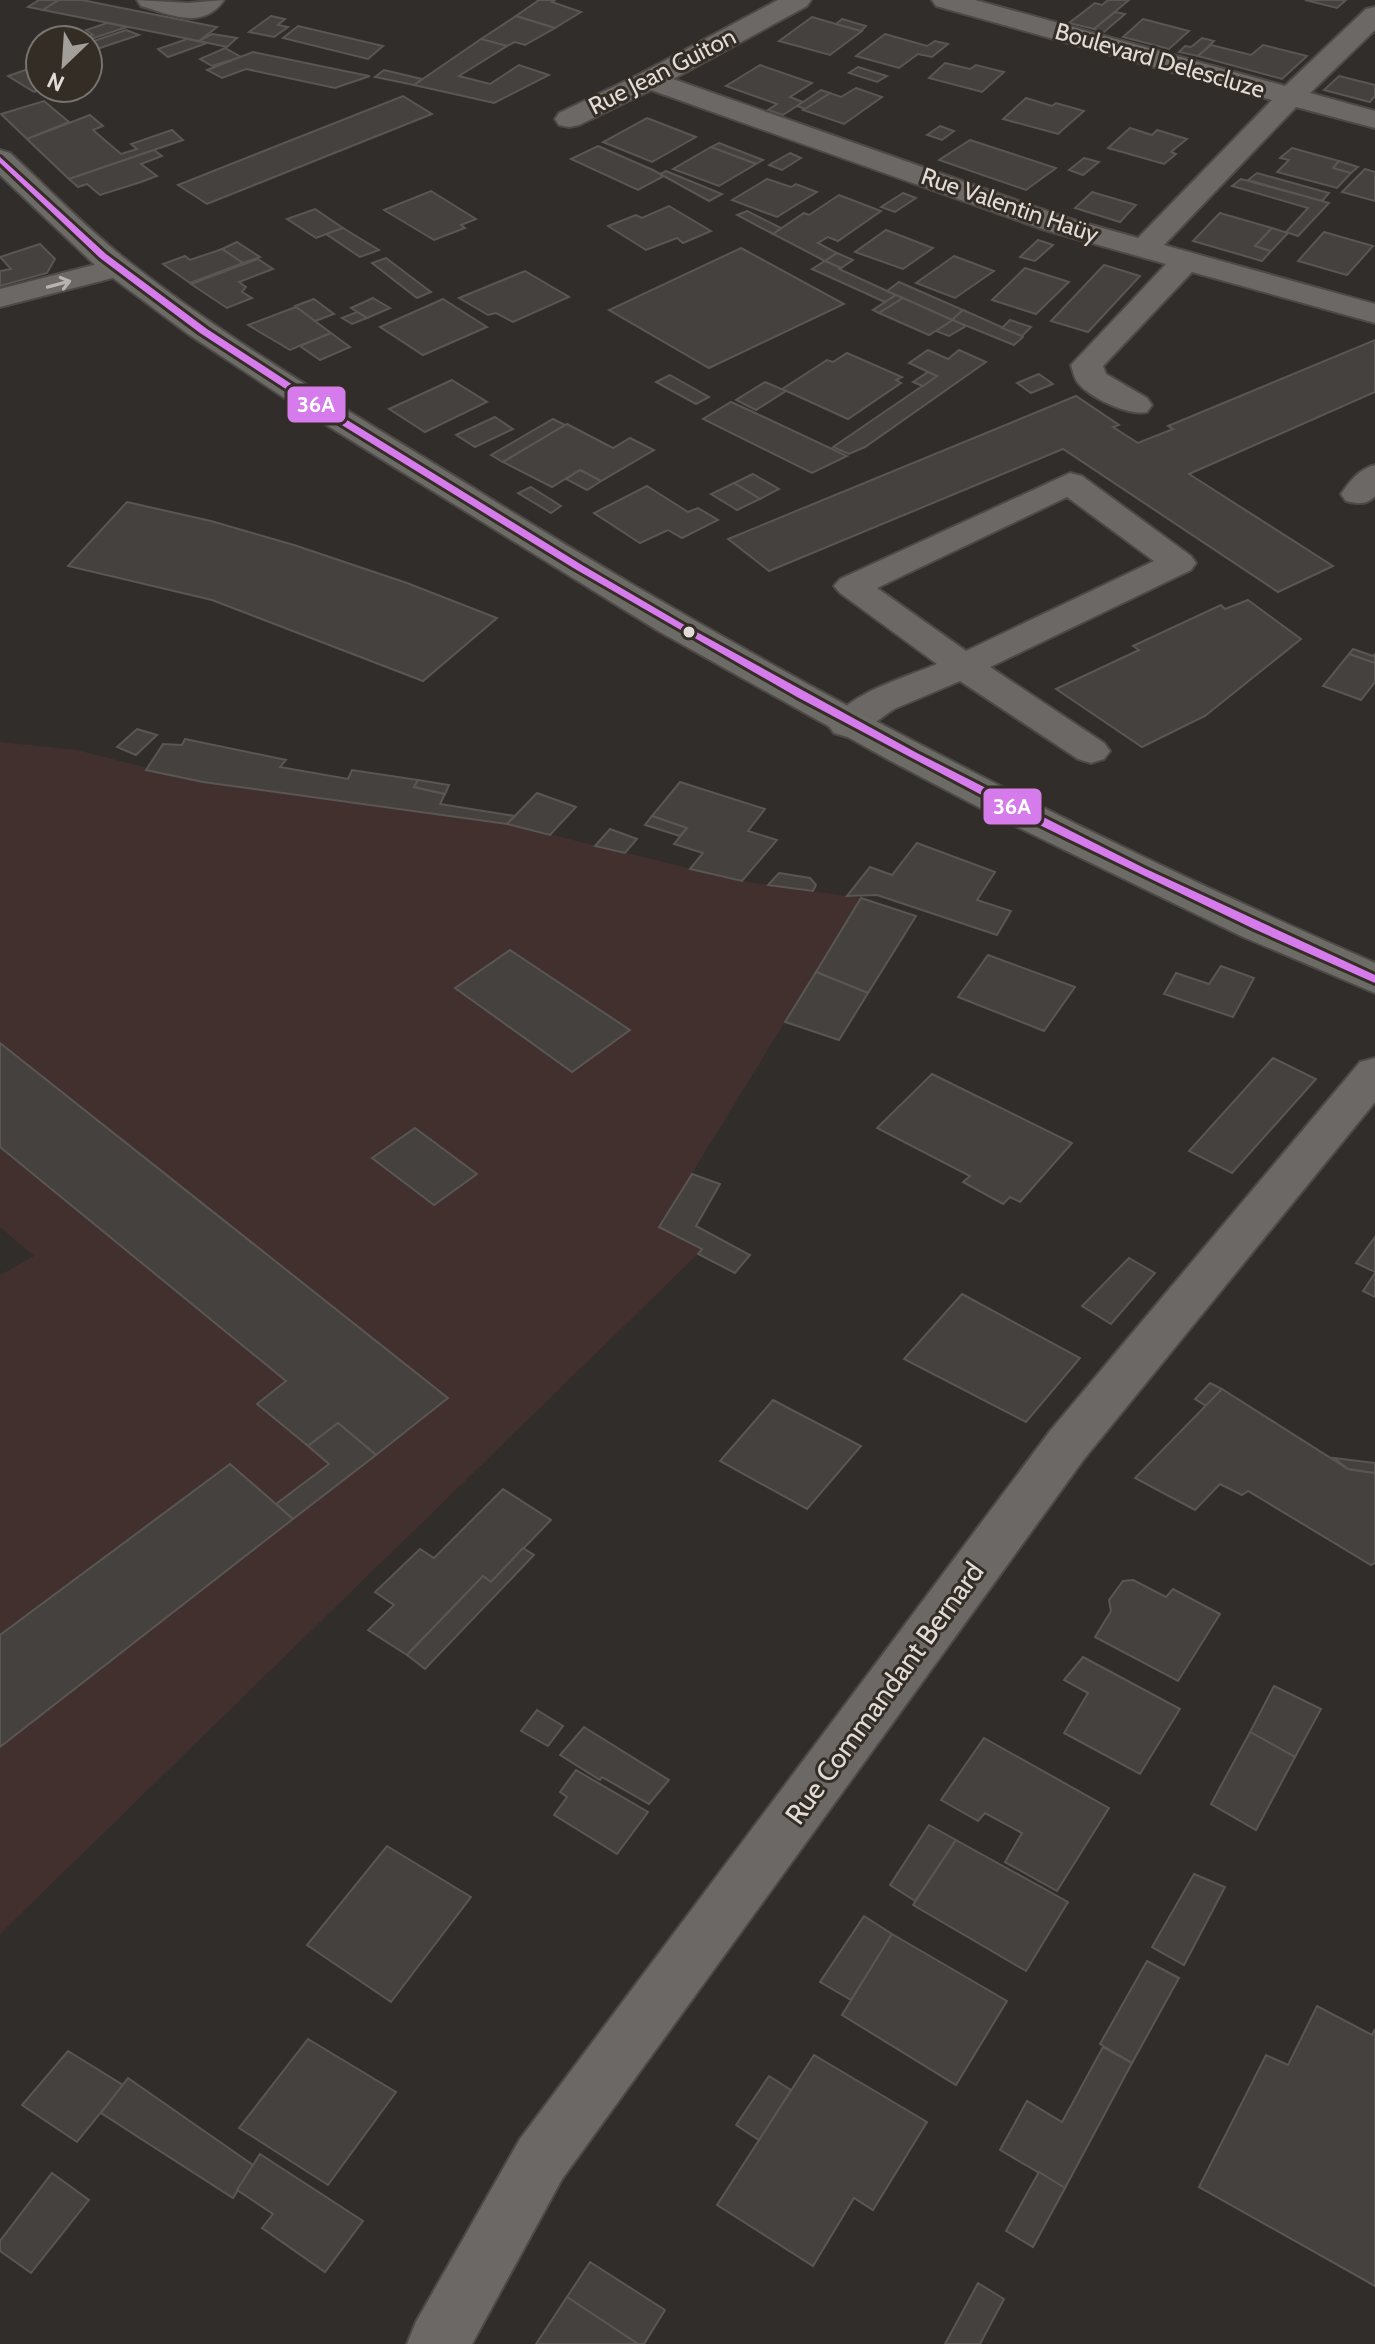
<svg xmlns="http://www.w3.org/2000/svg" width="1375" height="2344" font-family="Cabin,sans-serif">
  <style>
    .education { fill: #41302e }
    .building { fill: #45413f; stroke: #595654; stroke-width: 2 }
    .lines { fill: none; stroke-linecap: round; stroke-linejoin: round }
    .minor-casing { stroke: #4c4946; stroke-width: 4 }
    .major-casing { stroke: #4c4946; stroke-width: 4 }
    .minor { fill: #6b6865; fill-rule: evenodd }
    .major { fill: #6d6b65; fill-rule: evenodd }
    .bus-1-casing { stroke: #342d26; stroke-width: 6 }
    .bus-1 { fill: #d67bec; fill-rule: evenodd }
    .oneway { stroke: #b8b3b0 }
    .bus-dot { fill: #e1dcd8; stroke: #342d26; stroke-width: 3 }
    .labels { text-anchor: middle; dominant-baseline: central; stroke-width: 6; stroke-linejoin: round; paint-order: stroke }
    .far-street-label { font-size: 24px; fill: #e1dcd8; stroke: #342d26 }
    .street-label { font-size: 28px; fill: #e1dcd8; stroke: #342d26 }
    .line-badge { stroke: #342d26; stroke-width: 3 }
    .badge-label { font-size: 22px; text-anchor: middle; font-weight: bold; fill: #fff }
  </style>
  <rect width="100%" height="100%" fill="#302d2a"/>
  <polygon class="education" points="0,742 77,750 203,782 507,824 742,881 861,898 659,1227 702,1249 698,1254 0,1934 0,1275 34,1256 0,1227"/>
  <g class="building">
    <polygon points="39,0 59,0 43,10 28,7"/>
    <polygon points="59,0 82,0 217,27 199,41 43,10"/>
    <polygon points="539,0 555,0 552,2 581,12 555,28 516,16"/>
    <polygon points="1108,0 1129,0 1094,29 1069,23 1095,3 1102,5"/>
    <polygon points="1305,0 1346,0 1337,8"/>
    <polygon points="1115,12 1125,14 1104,32 1094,29"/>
    <polygon points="271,16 285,19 278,25 288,27 274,37 249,32"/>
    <polygon points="516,16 555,28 525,45 515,42 507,46 481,39"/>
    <polygon points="812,17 836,24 862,31 830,55 779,41"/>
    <polygon points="842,19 866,26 861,31 836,24"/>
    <polygon points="1143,19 1189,31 1169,49 1123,37"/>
    <polygon points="107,23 127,27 88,40 77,40 93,35 86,30"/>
    <polygon points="298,26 383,46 368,59 283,38"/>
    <polygon points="126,30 139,35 88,52 88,43"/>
    <polygon points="212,34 237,38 227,47 199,41"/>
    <polygon points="885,34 927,46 935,41 948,44 932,57 918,54 899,68 856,56"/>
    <polygon points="1202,38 1214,41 1198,56 1179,52 1185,46 1191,47"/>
    <polygon points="187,39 207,43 168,57 158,49"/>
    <polygon points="481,39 507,46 459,76 490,84 519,65 549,75 494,103 414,85"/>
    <polygon points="1211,45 1251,55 1263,45 1307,56 1282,79 1198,56"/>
    <polygon points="225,48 241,57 212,66 200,59"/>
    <polygon points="253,52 369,76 370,76 335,88 246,69 222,78 207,70"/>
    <polygon points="945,63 970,69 976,65 1004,72 982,92 929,78"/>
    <polygon points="40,65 40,88 46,88 34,92 8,76"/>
    <polygon points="760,65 812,83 790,97 803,102 783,115 768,110 777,104 726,86"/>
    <polygon points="858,67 887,76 877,82 849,73"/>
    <polygon points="384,70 422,79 414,85 375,77"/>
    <polygon points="1339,76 1375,85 1375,96 1370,102 1324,90"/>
    <polygon points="856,88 882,97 844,124 803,110 830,93 841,97"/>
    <polygon points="821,90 830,93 805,109 797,106"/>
    <polygon points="403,96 432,114 207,204 178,185"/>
    <polygon points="1026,98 1052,106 1056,103 1084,111 1058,134 1003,119"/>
    <polygon points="44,101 69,122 27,139 1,114"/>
    <polygon points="90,115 103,126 93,130 121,154 137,149 131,144 172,130 183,140 69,179 27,139"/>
    <polygon points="647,118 696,137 652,162 603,142"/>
    <polygon points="940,126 954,131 942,140 927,135"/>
    <polygon points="1130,128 1152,135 1157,130 1187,139 1171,152 1176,154 1164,164 1108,148"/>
    <polygon points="970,140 1056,168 1026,190 939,160"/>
    <polygon points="719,143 763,160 756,164 711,147"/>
    <polygon points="598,146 653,170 664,176 638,190 571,159"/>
    <polygon points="711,147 756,164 719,186 673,169"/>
    <polygon points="1292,148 1339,161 1333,168 1351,173 1337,188 1277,172 1289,160 1280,158"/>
    <polygon points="154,150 162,156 141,164 157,176 141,182 100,195 87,184 78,187 69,179"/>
    <polygon points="790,153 801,158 782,170 769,165"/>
    <polygon points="1084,158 1099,162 1083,175 1069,170"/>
    <polygon points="1339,161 1358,167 1351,173 1333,168"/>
    <polygon points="1365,169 1375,172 1375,201 1342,192"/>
    <polygon points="666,171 722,194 709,201 660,174"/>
    <polygon points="1257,173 1329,193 1322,201 1248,180"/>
    <polygon points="767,179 791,187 796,184 817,192 777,217 732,200"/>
    <polygon points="1241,179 1322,201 1329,203 1298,236 1286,232 1308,208 1232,186"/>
    <polygon points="431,191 476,219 461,225 465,228 434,240 384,210"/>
    <polygon points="1092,192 1136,205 1120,222 1075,208"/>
    <polygon points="903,193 916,198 895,212 881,207"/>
    <polygon points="839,195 881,211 838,241 828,237 818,243 837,253 825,261 773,234 804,213 809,215"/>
    <polygon points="669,206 711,231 683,243 677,238 646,250 608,226 636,215 642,218"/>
    <polygon points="315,209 343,228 316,238 287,219"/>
    <polygon points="747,211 781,228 773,234 737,215"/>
    <polygon points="1220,213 1272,228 1255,246 1271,251 1262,261 1193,241"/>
    <polygon points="343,228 379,250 360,257 326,234"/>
    <polygon points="1272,228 1288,233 1271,251 1255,246"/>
    <polygon points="886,230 933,248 903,269 855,252"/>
    <polygon points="1324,232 1373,246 1347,275 1298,261"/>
    <polygon points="1038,240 1053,245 1035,261 1020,257"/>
    <polygon points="237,242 260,257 243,263 222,249"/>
    <polygon points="40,244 55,259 47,273 0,286 0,271 11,269 0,257"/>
    <polygon points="741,248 844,304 709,368 609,310"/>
    <polygon points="222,249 243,263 190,283 163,264 185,256 190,260"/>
    <polygon points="837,253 853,260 841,268 825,261"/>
    <polygon points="954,256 994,271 955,298 916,283"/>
    <polygon points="386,258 431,292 417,298 372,263"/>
    <polygon points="258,259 273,269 239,282 246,287 242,292 252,298 227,308 191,284"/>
    <polygon points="825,261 841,268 839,269 896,295 885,302 812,269"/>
    <polygon points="1104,265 1140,276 1088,332 1051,321"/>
    <polygon points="1025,268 1069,282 1036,314 992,300"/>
    <polygon points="525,271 569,297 513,322 496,313 488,315 459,298"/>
    <polygon points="899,282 963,310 952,320 887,291"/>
    <polygon points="896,295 903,298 879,313 873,310"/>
    <polygon points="373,298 390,308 367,318 351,308"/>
    <polygon points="903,298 952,320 953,320 929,335 879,313"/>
    <polygon points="314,299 334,314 315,321 295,306"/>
    <polygon points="443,299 487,327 423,355 380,327"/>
    <polygon points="296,307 331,333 290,350 248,325"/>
    <polygon points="963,310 1022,336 1023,337 1014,345 952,320"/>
    <polygon points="357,312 367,318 352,324 342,318"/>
    <polygon points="953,320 966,326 949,336 936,331"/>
    <polygon points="1010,320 1031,327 1022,336 1002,328"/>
    <polygon points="331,333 350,347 320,360 300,346"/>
    <polygon points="1375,340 1375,392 1189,474 1333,566 1278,592 1063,449 769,571 728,539 1076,396 1119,425 1113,427 1138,443 1173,429 1168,426"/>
    <polygon points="928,350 948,359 959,350 986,362 865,447 849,454 833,447 937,376 909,363"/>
    <polygon points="847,353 902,377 896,380 901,383 848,419 782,389 827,360 833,362"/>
    <polygon points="928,372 937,376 923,386 913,382"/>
    <polygon points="1039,374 1053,384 1031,393 1017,383"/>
    <polygon points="670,375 709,397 696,404 656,382"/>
    <polygon points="452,380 487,402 425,432 389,409"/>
    <polygon points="765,382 786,391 756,410 736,400"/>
    <polygon points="731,402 753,412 847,456 812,473 703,419"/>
    <polygon points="495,417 513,429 475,447 456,435"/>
    <polygon points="553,419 565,425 503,462 491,455"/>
    <polygon points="567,424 613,448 630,438 654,450 601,481 580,470 552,487 503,462"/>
    <polygon points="580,470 601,481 587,490 566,479"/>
    <polygon points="753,474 779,489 760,499 734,483"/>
    <polygon points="734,483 760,499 737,510 711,494"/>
    <polygon points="647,486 688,512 698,508 718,520 682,538 668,530 640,543 594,513"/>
    <polygon points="531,487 561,506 551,513 518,493"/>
    <polygon points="127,502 211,521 294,545 407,583 497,618 423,681 212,600 68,566"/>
    <polygon points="1248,600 1301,639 1205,716 1142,747 1056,689 1139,650 1133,646 1221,605 1225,609"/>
    <polygon points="1353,649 1373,656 1375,654 1375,663 1349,654"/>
    <polygon points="1349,654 1375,663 1375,682 1361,700 1323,686"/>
    <polygon points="137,729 157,735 136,755 117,747"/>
    <polygon points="185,739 286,760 280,767 348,779 352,770 418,780 414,787 445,794 440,804 515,816 507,824 203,782 146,770 163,744 182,745"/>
    <polygon points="418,780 449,785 445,794 414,787"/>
    <polygon points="680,782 765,809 748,831 777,840 742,881 690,869 703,853 674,844 687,828 652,816"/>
    <polygon points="537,793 576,807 550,835 507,824"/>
    <polygon points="652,816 687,828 680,836 645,825"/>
    <polygon points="610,829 637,839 625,853 595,846"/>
    <polygon points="917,843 995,872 977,900 1011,911 997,935 877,895 847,896 870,867 892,875"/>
    <polygon points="779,873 810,878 816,885 813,891 768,885"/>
    <polygon points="861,898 916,916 868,993 816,972"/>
    <polygon points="510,950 630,1030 572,1072 455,988"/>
    <polygon points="988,955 1075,987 1044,1031 958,997"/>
    <polygon points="1221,966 1254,978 1233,1017 1164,994 1176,973 1209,984"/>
    <polygon points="816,972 868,993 839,1040 785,1022"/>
    <polygon points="0,1043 448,1398 376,1455 338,1423 308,1446 257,1404 286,1381 0,1147"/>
    <polygon points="1273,1058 1316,1079 1232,1173 1189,1151"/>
    <polygon points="932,1074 1072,1143 1020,1202 1010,1197 1003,1204 963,1182 970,1176 877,1128"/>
    <polygon points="415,1128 477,1174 434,1205 372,1158"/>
    <polygon points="692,1174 720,1184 696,1226 750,1255 735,1273 698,1254 702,1249 659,1227"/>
    <polygon points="1375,1237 1375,1272 1356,1263"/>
    <polygon points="1129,1258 1155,1273 1111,1324 1082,1306"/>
    <polygon points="1375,1273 1375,1297 1363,1291"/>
    <polygon points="962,1294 1080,1358 1026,1422 904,1359"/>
    <polygon points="1210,1383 1222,1389 1206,1406 1195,1399"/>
    <polygon points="1222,1389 1348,1469 1375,1473 1375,1563 1371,1565 1248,1491 1242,1495 1220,1484 1195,1510 1135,1478"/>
    <polygon points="773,1400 861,1446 807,1509 720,1461"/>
    <polygon points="338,1423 376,1455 293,1519 276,1504 329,1464 308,1446"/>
    <polygon points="1334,1458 1375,1463 1375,1473 1348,1469"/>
    <polygon points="230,1464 293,1519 0,1747 0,1635"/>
    <polygon points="503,1489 551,1520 491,1582 483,1576 407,1655 368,1630 394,1605 375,1592 420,1549 434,1558"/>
    <polygon points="523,1548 534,1555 425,1669 407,1655 483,1576 491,1582"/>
    <polygon points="1133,1580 1166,1597 1173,1589 1220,1614 1178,1681 1095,1637 1111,1611 1109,1600 1123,1581"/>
    <polygon points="1083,1657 1180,1709 1140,1774 1064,1733 1088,1693 1064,1680"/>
    <polygon points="1274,1686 1321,1709 1295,1757 1250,1732"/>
    <polygon points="537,1710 563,1726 548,1746 521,1731"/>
    <polygon points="584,1727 669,1780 649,1804 602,1777 600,1780 560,1755"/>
    <polygon points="1250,1732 1295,1757 1256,1830 1211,1804"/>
    <polygon points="984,1738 1109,1808 1057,1891 1005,1862 1022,1833 985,1813 978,1821 941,1800"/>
    <polygon points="576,1770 648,1812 617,1854 554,1815 567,1797 560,1792"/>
    <polygon points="929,1825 956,1840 915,1901 890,1885"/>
    <polygon points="956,1840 1068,1902 1026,1971 913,1905"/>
    <polygon points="387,1846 471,1897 391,2002 307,1945"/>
    <polygon points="1194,1874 1225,1887 1184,1965 1152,1947"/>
    <polygon points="864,1916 892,1934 851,2000 820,1982"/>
    <polygon points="892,1934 1007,2001 956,2085 842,2015"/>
    <polygon points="1147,1961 1179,1978 1132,2063 1100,2044"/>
    <polygon points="1317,2006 1372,2035 1375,2029 1375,2286 1199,2187 1266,2055 1288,2065"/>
    <polygon points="308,2039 396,2092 328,2185 239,2128"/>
    <polygon points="1103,2047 1132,2063 1065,2188 1000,2150 1027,2101 1062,2122"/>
    <polygon points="68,2051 123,2085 77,2142 22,2105"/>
    <polygon points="814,2055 927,2122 873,2210 854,2198 813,2266 717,2205"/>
    <polygon points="769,2076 791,2090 759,2140 736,2125"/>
    <polygon points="128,2078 253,2165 233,2198 101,2113"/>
    <polygon points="260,2154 363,2221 325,2272 262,2228 273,2214 237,2190"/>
    <polygon points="1039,2172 1065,2188 1033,2247 1006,2231"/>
    <polygon points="52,2173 89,2200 31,2273 0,2251 0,2241"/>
    <polygon points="590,2262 665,2310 644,2344 638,2344 567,2297"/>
    <polygon points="978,2283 1004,2299 980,2344 945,2344"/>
    <polygon points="567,2297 638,2344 536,2344"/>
  </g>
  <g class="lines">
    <g class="minor-casing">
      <g id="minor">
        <path d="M137,0L188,3L224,0C203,31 169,14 141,6Z"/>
        <path d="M778,0H811L807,6L673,79L1067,218L1138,238L1272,100L936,6L932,0H975L1285,86L1366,9L1375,7V30L1310,93L1375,111V128L1296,107L1164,245L1375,304V323L1192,272L1103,366L1106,374L1147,398L1152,405L1147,412C1129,416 1090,398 1078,383C1074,378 1073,371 1071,365L1166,264L1045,230L651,90L579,125L569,127L559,125L555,119L559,113L640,74Z"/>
        <polygon points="117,259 128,262 132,268 128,274 0,307 0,289"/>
        <path d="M1375,465V496C1367,505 1358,504 1346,501L1341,494C1350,481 1359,469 1375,465Z"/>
        <path d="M1070,473L1082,476L1191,556L1196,563L1191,570L990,667L1104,743L1110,751L1104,759L1091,763L1078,759L960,681L894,709L860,733L847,737L834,733L828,725C850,692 902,679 937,664L840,593L834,586L840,579ZM1067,497L1154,561L966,651L877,588Z"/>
        <polygon points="1375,1058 1375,1102 1084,1459 562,2179 472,2344 407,2344 416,2322 520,2139 1050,1431 1360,1062"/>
      </g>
    </g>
    <g class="major-casing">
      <path id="major" d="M0,150L10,153C49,189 86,228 128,261C239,349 363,419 483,494C769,672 1066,828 1375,963V993L1241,936L1005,821L889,760L660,632L312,416L188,334L93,263L0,175Z"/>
    </g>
    <use href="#minor" class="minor"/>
    <use href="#major" class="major"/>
    <g class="bus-1-casing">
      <polygon id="bus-1" points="0,157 106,254 207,329 339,415 582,565 693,630 917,753 1146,869 1375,975 1375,983 1254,929 1023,817 797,697 575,569 332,419 200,333 100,258 0,163"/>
    </g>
    <use href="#bus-1" class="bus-1"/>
  </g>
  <defs><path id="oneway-shaft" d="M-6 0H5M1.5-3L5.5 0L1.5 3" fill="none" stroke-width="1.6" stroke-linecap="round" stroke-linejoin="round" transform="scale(2)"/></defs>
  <use class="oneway" href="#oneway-shaft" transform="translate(59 284) rotate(-15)"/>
  <circle class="bus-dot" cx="689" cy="632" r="7"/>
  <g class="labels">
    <g class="far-street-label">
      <text transform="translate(1160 60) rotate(16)">Boulevard Delescluze</text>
      <text transform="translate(662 71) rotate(-27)">Rue Jean Guiton</text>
      <text transform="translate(1010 205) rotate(19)">Rue Valentin Haüy</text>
    </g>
    <g class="street-label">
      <text transform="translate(884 1693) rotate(-54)">Rue Commandant Bernard</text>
    </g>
  </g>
  <g class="line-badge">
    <rect x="286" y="385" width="61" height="39" rx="8" fill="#d67bec"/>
    <rect x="982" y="787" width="61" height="39" rx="8" fill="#d67bec"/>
  </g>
  <g class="badge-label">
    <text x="316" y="412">36A</text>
    <text x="1012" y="814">36A</text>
  </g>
  <g transform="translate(64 64) rotate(205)"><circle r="38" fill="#342d26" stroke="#79736d" stroke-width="2"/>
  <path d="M0-6L14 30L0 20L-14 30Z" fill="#a39f9b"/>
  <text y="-12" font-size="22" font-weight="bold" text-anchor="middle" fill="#e1dcd8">N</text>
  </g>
</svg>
